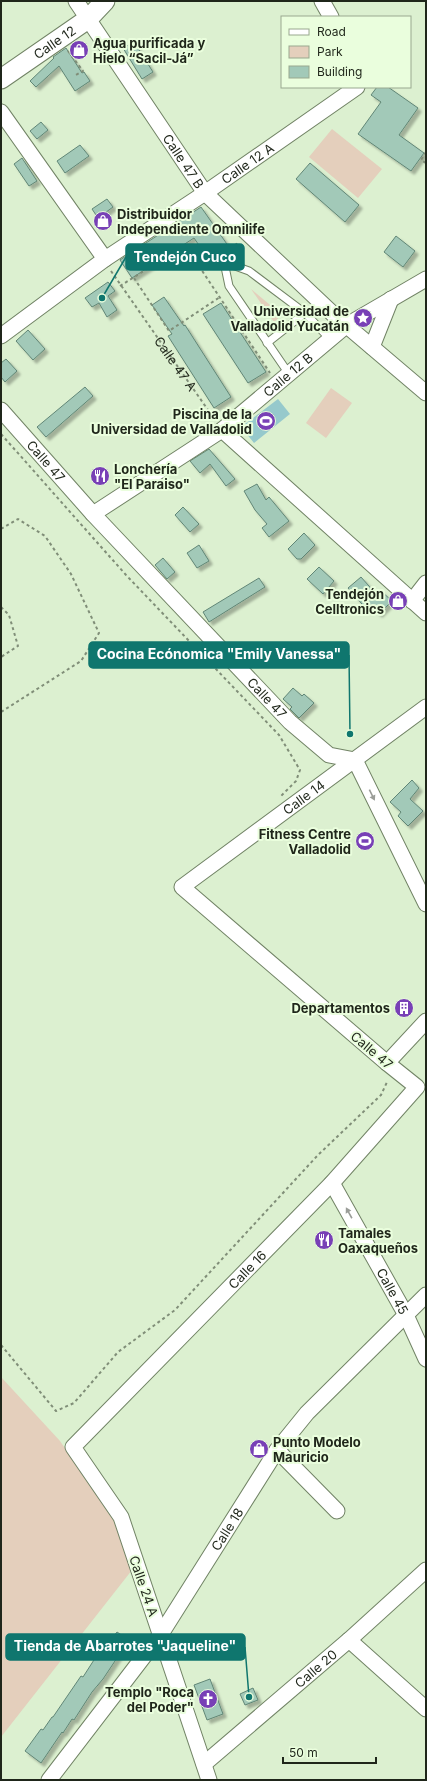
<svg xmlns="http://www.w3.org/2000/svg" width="427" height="1781" font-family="Inter,sans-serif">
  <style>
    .green { fill: #e4cfbc }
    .water { fill: #96c9cc }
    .building { fill: #a2c9b8; stroke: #618676; filter: url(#shadow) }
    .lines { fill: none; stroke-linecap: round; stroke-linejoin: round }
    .service-casing { stroke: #718365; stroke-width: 9 }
    .minor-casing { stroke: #718365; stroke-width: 17 }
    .tertiary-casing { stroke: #718365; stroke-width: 21 }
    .path { stroke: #808e78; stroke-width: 2; stroke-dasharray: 3 3; stroke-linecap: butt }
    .service { stroke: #fff; stroke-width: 7 }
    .minor { stroke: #fff; stroke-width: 15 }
    .tertiary { stroke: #fff; stroke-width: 19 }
    .oneway { fill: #9a9d98 }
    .labels { text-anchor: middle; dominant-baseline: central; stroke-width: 4; stroke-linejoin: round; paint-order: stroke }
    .street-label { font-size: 13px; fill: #1f261a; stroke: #eafedd }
    .poi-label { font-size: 13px; font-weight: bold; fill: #1f261a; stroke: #eafedd; text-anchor: end }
    .leader { fill: none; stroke: #0f766e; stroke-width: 1.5 }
    .callout-dot { fill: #0f766e; stroke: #eafedd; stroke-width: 1.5 }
    .callout { fill: #0f766e; stroke: #0f766e; stroke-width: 1.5 }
    .callout-label { font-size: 14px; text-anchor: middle; font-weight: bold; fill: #fff }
  </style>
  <defs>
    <filter id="shadow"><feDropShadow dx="3.5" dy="3.5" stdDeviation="1" flood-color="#0004"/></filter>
  </defs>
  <rect width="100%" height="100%" fill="#dcf0d0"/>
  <g class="green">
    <polygon points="332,129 382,169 358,198 309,157"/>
    <polygon points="251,289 282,315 274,322"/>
    <polygon points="331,388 352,403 326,438 306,423"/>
    <polygon points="1,1377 60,1441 119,1527 132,1570 1,1737"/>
  </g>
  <polygon class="water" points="278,399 290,414 254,443 241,427"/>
  <g class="building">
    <polygon points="134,42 153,72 142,79 123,48"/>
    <polygon points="66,48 82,73 84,72 90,81 75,91 59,66 36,87 30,81 54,58 53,57"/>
    <polygon points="377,87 388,87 418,108 399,135 424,153 411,171 358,134 381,102 371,95"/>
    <polygon points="41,122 48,130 37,139 30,131"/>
    <polygon points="80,145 89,156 65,173 57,161"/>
    <polygon points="22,158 37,181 29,186 14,164"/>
    <polygon points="310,163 359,205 345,222 296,179"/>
    <polygon points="107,199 113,207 98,218 92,209"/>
    <polygon points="201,207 229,247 209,260 194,238 132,278 120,260"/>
    <polygon points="396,236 415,251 403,267 384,252"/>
    <polygon points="108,282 115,291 108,296 117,310 107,317 99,303 92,307 85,298"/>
    <polygon points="164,297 184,326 185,325 231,397 214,408 168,336 172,334 152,305"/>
    <polygon points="221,303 266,372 248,383 203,314"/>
    <polygon points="28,330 45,349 33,360 16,341"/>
    <polygon points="6,359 17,371 5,382 1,377 1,363"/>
    <polygon points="85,387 93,396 46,437 37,427"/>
    <polygon points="209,449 235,479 226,486 210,464 200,473 190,461"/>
    <polygon points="257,484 266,500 269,497 289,521 269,537 262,528 267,524 255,510 244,491"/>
    <polygon points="183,507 199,524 190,532 175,515"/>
    <polygon points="304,533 315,545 301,559 297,559 288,549"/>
    <polygon points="199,545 209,561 197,568 187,553"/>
    <polygon points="163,558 175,572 167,579 155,565"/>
    <polygon points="319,567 334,581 323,594 307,579"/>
    <polygon points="361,577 376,594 380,590 392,601 379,614 372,608 368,611 348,588"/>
    <polygon points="259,578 265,587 209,622 203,612"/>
    <polygon points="293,688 302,696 304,694 314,703 299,718 290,709 292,707 283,699"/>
    <polygon points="412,780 419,788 410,799 423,811 408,826 398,816 401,812 390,802"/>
    <polygon points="117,1632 129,1640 103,1679 92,1692 74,1720 72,1719 63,1733 62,1732 41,1763 25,1751 41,1729 43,1730 52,1717 53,1717 81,1676 83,1677 110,1635 113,1637"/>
    <polygon points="210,1679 223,1714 207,1720 194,1685"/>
    <polygon points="253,1688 258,1700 245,1705 240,1694"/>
  </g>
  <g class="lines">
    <g class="service-casing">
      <g id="service">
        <polyline points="267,343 305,313"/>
        <polyline points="289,374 229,286 224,262 249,271 305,313 330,339"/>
      </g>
    </g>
    <g class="minor-casing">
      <g id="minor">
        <path id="s2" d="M76,1L205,193L333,314L426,393"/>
        <polyline points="322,1 331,17"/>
        <polyline points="1,112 105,259"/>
        <path id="s3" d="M1,336L105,259L205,193L357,87"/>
        <polyline points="372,347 391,299"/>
        <path id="s4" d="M1,410L93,514L290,722L329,755L355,760L426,904"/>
        <polyline points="222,430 426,613"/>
        <path id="s5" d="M93,514L222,430L347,325L426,279"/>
        <polyline points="412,601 426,583"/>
        <polyline points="387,1063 426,1021"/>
        <path id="s6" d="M332,1183L406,1315L426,1359"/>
        <polyline points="277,1450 337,1511"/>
        <polyline points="349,1640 426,1709"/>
        <path id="s7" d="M204,1764L349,1640L426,1570"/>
        <path id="s8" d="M49,1780L161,1634L277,1450L307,1413L426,1295"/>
        <path id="s9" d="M209,1780L121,1517L73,1447L332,1183L417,1087L387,1063L182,887L426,707"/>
      </g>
    </g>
    <g class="tertiary-casing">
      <g id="tertiary">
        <path id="s10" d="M1,79L88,19L105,1"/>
      </g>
    </g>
    <g class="path">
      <polyline points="68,51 83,71 76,75"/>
      <polyline points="426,152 421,160 426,163"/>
      <polyline points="225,252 238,243"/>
      <polyline points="201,269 215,259"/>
      <path id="s1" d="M111,271L215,420"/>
      <polyline points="134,278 169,331 220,297"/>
      <polyline points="120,286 185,245 270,373"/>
      <polyline points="1,434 126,575 279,735 300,770 296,781 281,796"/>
      <polyline points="1,529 18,519 45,536 71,574 99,633 81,661 1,712"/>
      <polyline points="1,607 9,615 18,646 1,657"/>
      <polyline points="1,1345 56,1411 74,1403 118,1352 175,1310 318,1155 381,1095 387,1082 386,1081"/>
    </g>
    <use href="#service" class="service"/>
    <use href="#minor" class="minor"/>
    <use href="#tertiary" class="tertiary"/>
  </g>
  <defs><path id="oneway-solid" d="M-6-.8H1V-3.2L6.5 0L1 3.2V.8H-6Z"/></defs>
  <g class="oneway">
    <use href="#oneway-solid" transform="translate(372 795) rotate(64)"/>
    <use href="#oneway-solid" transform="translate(349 1213) rotate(-119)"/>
  </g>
  <defs>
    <g id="shop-disc" transform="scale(1)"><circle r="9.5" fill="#7840b6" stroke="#eafedd"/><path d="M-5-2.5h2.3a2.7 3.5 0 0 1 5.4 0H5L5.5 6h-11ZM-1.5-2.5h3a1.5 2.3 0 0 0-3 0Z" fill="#fff"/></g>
    <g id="sight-disc" transform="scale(1)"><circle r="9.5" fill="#7840b6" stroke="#eafedd"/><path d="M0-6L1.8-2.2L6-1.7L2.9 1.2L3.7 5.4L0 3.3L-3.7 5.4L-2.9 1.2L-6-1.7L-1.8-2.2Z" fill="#fff"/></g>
    <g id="stadium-disc" transform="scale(1)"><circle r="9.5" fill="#7840b6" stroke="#eafedd"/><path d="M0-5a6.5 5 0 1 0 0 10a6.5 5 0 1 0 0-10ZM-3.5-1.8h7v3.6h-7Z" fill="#fff"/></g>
    <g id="restaurant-disc" transform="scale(1)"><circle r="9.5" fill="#7840b6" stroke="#eafedd"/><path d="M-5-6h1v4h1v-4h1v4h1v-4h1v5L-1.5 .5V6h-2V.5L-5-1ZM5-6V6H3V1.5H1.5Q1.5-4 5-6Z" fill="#fff"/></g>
    <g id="building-disc" transform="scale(1)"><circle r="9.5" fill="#7840b6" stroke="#eafedd"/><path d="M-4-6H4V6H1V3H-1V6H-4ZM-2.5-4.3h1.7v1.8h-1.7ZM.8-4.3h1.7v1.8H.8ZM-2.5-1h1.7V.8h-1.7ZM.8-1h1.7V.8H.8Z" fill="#fff"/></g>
    <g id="church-disc" transform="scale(1)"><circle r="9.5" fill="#7840b6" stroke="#eafedd"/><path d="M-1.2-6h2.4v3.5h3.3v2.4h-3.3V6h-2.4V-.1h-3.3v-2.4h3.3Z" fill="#fff"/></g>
  </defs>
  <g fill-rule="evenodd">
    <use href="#shop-disc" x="79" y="50"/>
    <use href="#shop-disc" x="103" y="221"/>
    <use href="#sight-disc" x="363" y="318"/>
    <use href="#stadium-disc" x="266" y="421"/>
    <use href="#restaurant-disc" x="100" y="476"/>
    <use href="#shop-disc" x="398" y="601"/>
    <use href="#stadium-disc" x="365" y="841"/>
    <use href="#building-disc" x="404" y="1008"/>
    <use href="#restaurant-disc" x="324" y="1240"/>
    <use href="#shop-disc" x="259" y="1449"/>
    <use href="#church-disc" x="208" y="1699"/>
  </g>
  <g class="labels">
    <g class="street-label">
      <text stroke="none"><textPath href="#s10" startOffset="65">Calle 12</textPath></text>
      <text stroke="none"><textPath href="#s2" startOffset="193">Calle 47 B</textPath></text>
      <text stroke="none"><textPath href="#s3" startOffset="301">Calle 12 A</textPath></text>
      <text stroke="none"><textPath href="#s1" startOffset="113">Calle 47 A</textPath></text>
      <text stroke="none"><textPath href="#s5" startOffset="240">Calle 12 B</textPath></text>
      <text stroke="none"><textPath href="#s4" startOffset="68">Calle 47</textPath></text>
      <text stroke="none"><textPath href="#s4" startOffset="392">Calle 47</textPath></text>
      <text stroke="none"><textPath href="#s9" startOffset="1320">Calle 14</textPath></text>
      <text transform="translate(372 1050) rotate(40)">Calle 47</text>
      <text stroke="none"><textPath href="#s9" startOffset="611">Calle 16</textPath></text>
      <text stroke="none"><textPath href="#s6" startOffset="124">Calle 45</textPath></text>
      <text stroke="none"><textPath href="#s8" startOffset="308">Calle 18</textPath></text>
      <text transform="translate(144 1586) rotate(71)">Calle 24 A</text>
      <text stroke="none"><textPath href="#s7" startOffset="147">Calle 20</textPath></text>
    </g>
    <g class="poi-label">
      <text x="93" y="43" text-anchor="start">Agua purificada y<tspan x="93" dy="15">Hielo “Sacil-Já”</tspan></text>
      <text x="117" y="214" text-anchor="start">Distribuidor<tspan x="117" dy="15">Independiente Omnilife</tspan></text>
      <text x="349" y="311">Universidad de<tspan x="349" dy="15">Valladolid Yucatán</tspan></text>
      <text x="252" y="414">Piscina de la<tspan x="252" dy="15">Universidad de Valladolid</tspan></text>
      <text x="114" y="469" text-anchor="start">Lonchería<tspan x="114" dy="15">"El Paraiso"</tspan></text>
      <text x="384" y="594">Tendejón<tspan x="384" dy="15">Celltronics</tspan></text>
      <text x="351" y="834">Fitness Centre<tspan x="351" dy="15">Valladolid</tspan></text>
      <text x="390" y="1008">Departamentos</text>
      <text x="338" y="1233" text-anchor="start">Tamales<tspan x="338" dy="15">Oaxaqueños</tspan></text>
      <text x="273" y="1442" text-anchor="start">Punto Modelo<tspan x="273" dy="15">Mauricio</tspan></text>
      <text x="194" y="1692">Templo "Roca<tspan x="194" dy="15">del Poder"</tspan></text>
    </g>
  </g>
  <path class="leader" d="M102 298L126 257M350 734L349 655M249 1697L245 1647"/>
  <g class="callout-dot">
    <circle cx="102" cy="298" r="4"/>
    <circle cx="350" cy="734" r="4"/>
    <circle cx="249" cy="1697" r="4"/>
  </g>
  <g class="callout">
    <rect x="126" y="244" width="118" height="26" rx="4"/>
    <rect x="89" y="642" width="260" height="26" rx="4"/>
    <rect x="6" y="1634" width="239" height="26" rx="4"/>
  </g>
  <g class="callout-label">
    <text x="185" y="262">Tendejón Cuco</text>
    <text x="219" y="659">Cocina Ecónomica "Emily Vanessa"</text>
    <text x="125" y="1651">Tienda de Abarrotes "Jaqueline"</text>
  </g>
  <rect width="427" height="1781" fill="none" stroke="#1f261a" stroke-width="4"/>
  <rect x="281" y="16" width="130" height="72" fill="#eafedd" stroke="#99a88f"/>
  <rect x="289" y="29" width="20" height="6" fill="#ffffff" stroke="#99a88f"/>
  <text x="317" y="36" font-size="12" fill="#1f261a">Road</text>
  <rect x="289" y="46" width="20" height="12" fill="#e4cfbc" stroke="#99a88f"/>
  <text x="317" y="56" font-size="12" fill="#1f261a">Park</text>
  <rect x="289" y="66" width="20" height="12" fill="#a2c9b8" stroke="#99a88f"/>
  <text x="317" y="76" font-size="12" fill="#1f261a">Building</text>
  <path d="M283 1757v6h93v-6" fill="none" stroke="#1f261a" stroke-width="2"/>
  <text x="289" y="1757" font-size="12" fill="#1f261a" stroke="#eafedd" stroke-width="3" paint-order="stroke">50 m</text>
</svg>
